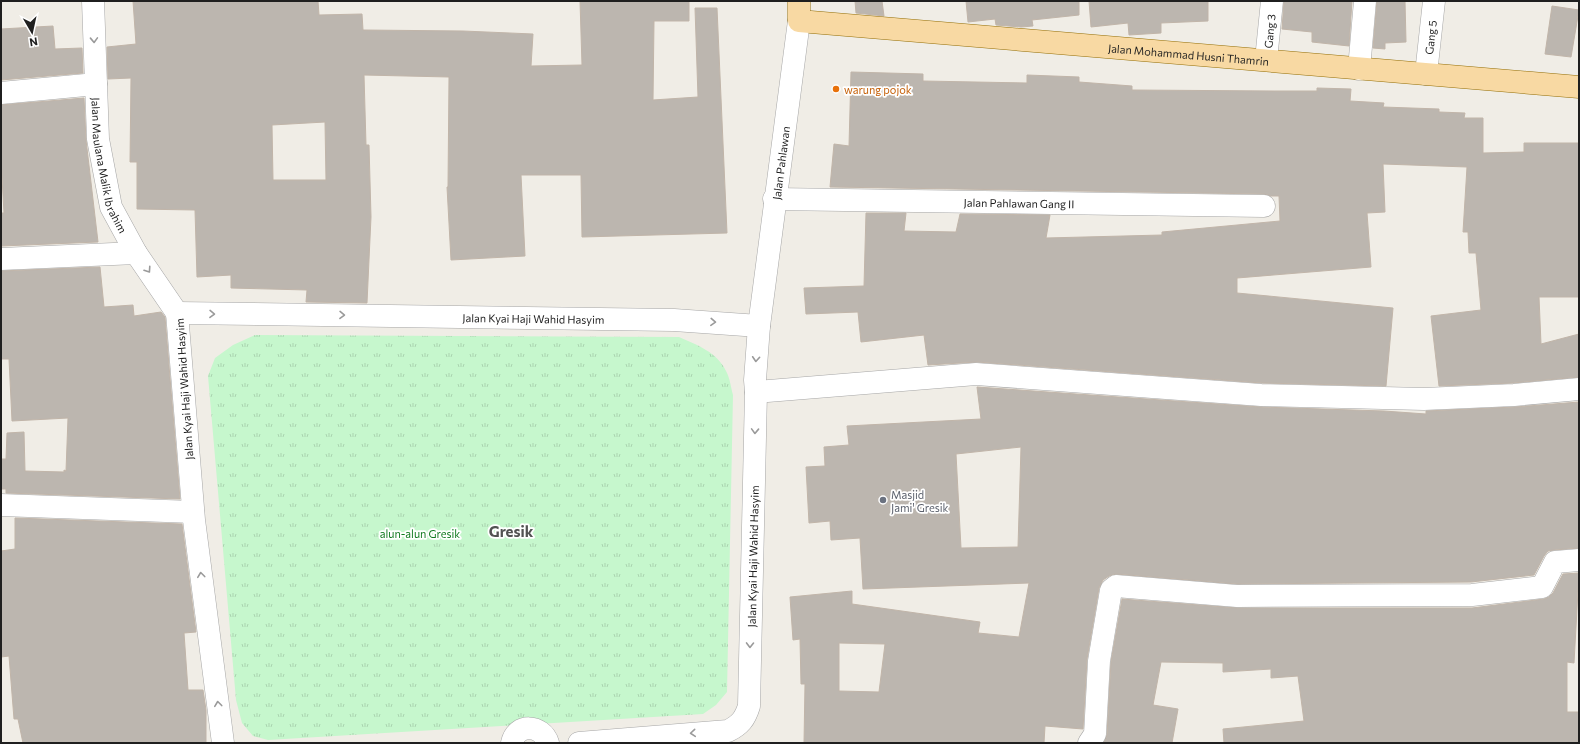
<svg xmlns="http://www.w3.org/2000/svg" width="1580" height="744" font-family="Commissioner,sans-serif">
  <style>
    .park { fill: url(#park-tufts) }
    .building { fill: #bcb6af; stroke: #c1b5a9; fill-rule: evenodd }
    .lines { fill: none; stroke-linecap: round; stroke-linejoin: round }
    .minor-casing { stroke: #a6a6a6; stroke-width: 23 }
    .major-casing { stroke: #946f07; stroke-width: 23 }
    .minor { stroke: #fff; stroke-width: 22 }
    .major { stroke: #f8d9a3; stroke-width: 22 }
    .oneway { stroke: #9a9a9a }
    .food-dot { fill: #e8710a; stroke: #fff; stroke-width: 1.5 }
    .worship-dot { fill: #6b7280; stroke: #fff; stroke-width: 1.5 }
    .labels { text-anchor: middle; dominant-baseline: central; stroke-width: 3.5; stroke-linejoin: round; paint-order: stroke }
    .street-label { font-size: 11px; fill: #1f1f1f; stroke: #fff }
    .food-label { font-size: 11px; fill: #c56008; stroke: #fff; text-anchor: start }
    .worship-label { font-size: 11px; fill: #5b616d; stroke: #fff; text-anchor: start }
    .park-label { font-size: 11px; fill: #117a20; stroke: #fff }
    .district-label { font-size: 15px; font-weight: bold; fill: #525252; stroke: #fff }
  </style>
  <defs>
    <pattern id="park-tufts" width="24" height="20" patternUnits="userSpaceOnUse"><rect width="24" height="20" fill="#c6f7cd"/><path d="M3 7l-1-3M5 7V3M7 7l1-3M15 17l-1-3M17 17v-4M19 17l1-3" fill="none" stroke="#aad3b0"/></pattern>
  </defs>
  <rect width="100%" height="100%" fill="#f0ede6"/>
  <path class="park" d="M255,335L679,337C697,345 717,352 726,371C730,378 731,388 733,395L727,692L716,705L703,714L268,740L253,736L242,723L236,700L208,376L215,358L233,345Z"/>
  <g class="building">
    <path d="M133,1H318L319,15L362,14L363,30L463,31L533,34L531,66L582,65L580,1H689V21H654L653,100L698,97L695,8H717L727,233L582,237L581,175H521L525,256L451,260L447,187H448L449,77L364,75L366,145H369L371,217L367,303L306,302L307,290L231,288V275L197,277L195,210L137,209V162H130L131,78L108,79L107,47L136,44ZM325,122L326,180H273L272,125Z"/>
    <polygon points="855,1 882,1 884,16 856,13"/>
    <polygon points="966,1 1079,1 1079,15 1032,20 1033,26 1021,27 996,25 995,19 968,22"/>
    <polygon points="1089,1 1208,1 1208,21 1161,23 1161,33 1129,35 1128,23 1091,27"/>
    <polygon points="1284,1 1352,1 1349,46 1312,42 1312,32 1282,29"/>
    <polygon points="1377,1 1405,1 1406,42 1385,43 1385,49 1373,48"/>
    <polygon points="1552,6 1579,10 1571,57 1545,54"/>
    <polygon points="53,26 55,49 82,48 83,73 1,80 1,29"/>
    <polygon points="851,72 923,74 923,81 1027,83 1027,75 1079,77 1079,82 1132,86 1132,90 1275,91 1317,91 1317,88 1351,89 1350,101 1384,103 1383,107 1439,109 1439,112 1465,113 1464,118 1483,118 1483,153 1524,152 1524,143 1579,143 1579,297 1539,297 1541,344 1579,334 1579,377 1513,383 1439,386 1431,316 1481,310 1476,253 1469,253 1468,232 1463,232 1467,167 1383,164 1385,212 1367,213 1371,267 1237,278 1237,293 1393,308 1386,386 1262,383 977,362 928,365 924,335 861,342 858,312 806,314 804,288 864,286 866,213 906,213 904,231 956,232 960,214 1050,215 1046,238 1162,235 1162,232 1280,221 1279,196 1271,196 1264,194 830,187 834,144 849,146"/>
    <polygon points="84,98 86,140 98,242 1,246 1,213 4,213 1,160 1,105"/>
    <polygon points="100,267 104,307 133,305 134,316 161,312 165,317 180,499 6,493 6,489 1,489 1,459 6,459 7,433 24,432 25,471 64,472 64,470 66,471 68,418 12,421 9,359 1,359 1,271"/>
    <path d="M977,387L1260,407L1384,411L1426,414V411L1515,407L1579,402V548L1554,550L1548,551L1544,556L1534,575L1471,582L1237,584L1116,574L1109,576L1103,580L1099,588L1087,659L1083,729L1045,726L1044,743H804L805,684H801L800,639L793,640L790,597L852,591V604L980,622L978,633L1019,637L1029,583L863,589L860,538L831,540L830,521L809,523L806,467L825,466L824,447L849,445L847,426L981,419ZM1021,447L1018,547L961,548L956,454ZM839,643L885,644L879,692L839,691Z"/>
    <polygon points="15,518 182,524 196,632 184,633 188,690 203,690 206,710 206,743 23,743 18,719 14,719 9,656 1,657 1,551 15,549"/>
    <polygon points="1579,573 1574,663 1567,662 1567,712 1579,712 1579,743 1224,743 1223,729 1304,721 1298,676 1271,678 1271,669 1223,672 1223,663 1161,662 1153,705 1178,709 1172,743 1104,743 1107,735 1111,662 1122,599 1237,608 1472,608 1544,599 1549,597 1553,593 1563,574"/>
  </g>
  <g class="lines">
    <g class="minor-casing">
      <g id="minor">
        <path id="s1" d="M93,1L98,139L111,207L136,253L177,313"/>
        <path id="s2" d="M1266,60L1272,1"/>
        <polyline points="1359,69 1365,1"/>
        <path id="s3" d="M1426,74L1434,1"/>
        <polyline points="1,93 96,84"/>
        <path id="s4" d="M774,199L1264,206"/>
        <polyline points="1,259 136,253"/>
        <polyline points="756,392 976,374 1261,395 1424,399 1514,395 1579,389"/>
        <polyline points="1,505 193,512"/>
        <path id="s5" d="M223,743L194,520L177,313L674,320L759,326"/>
        <path d="M512,743C516,723 542,724 548,743"/>
        <path id="s6" d="M579,743L728,731C740,725 745,719 749,706L756,392L755,380L759,326L799,21"/>
        <polyline points="1089,743 1095,734 1099,661 1111,590 1116,586 1237,596 1472,595 1542,587 1555,562 1579,560"/>
      </g>
    </g>
    <g class="major-casing">
      <g id="major">
        <path id="s7" d="M799,1V21L1579,87"/>
      </g>
    </g>
    <use href="#minor" class="minor"/>
    <use href="#major" class="major"/>
  </g>
  <defs><path id="oneway-chevron" d="M-2-3.5L2.5 0L-2 3.5" fill="none" stroke-width="1.6" stroke-linecap="round" stroke-linejoin="round"/></defs>
  <g class="oneway">
    <use href="#oneway-chevron" transform="translate(94 40) rotate(88)"/>
    <use href="#oneway-chevron" transform="translate(148 270) rotate(56)"/>
    <use href="#oneway-chevron" transform="translate(212 314) rotate(1)"/>
    <use href="#oneway-chevron" transform="translate(342 315) rotate(1)"/>
    <use href="#oneway-chevron" transform="translate(713 322) rotate(3)"/>
    <use href="#oneway-chevron" transform="translate(756 359) rotate(94)"/>
    <use href="#oneway-chevron" transform="translate(755 431) rotate(92)"/>
    <use href="#oneway-chevron" transform="translate(201 575) rotate(-97)"/>
    <use href="#oneway-chevron" transform="translate(750 645) rotate(91)"/>
    <use href="#oneway-chevron" transform="translate(218 704) rotate(-97)"/>
    <use href="#oneway-chevron" transform="translate(693 733) rotate(175)"/>
  </g>
  <circle class="food-dot" cx="836" cy="89" r="4"/>
  <circle class="worship-dot" cx="883" cy="500" r="4"/>
  <g class="labels">
    <g class="street-label">
      <text stroke="none"><textPath href="#s2" startOffset="29">Gang 3</textPath></text>
      <text stroke="none"><textPath href="#s3" startOffset="37">Gang 5</textPath></text>
      <text stroke="none"><textPath href="#s7" startOffset="411">Jalan Mohammad Husni Thamrin</textPath></text>
      <text stroke="none"><textPath href="#s6" startOffset="728">Jalan Pahlawan</textPath></text>
      <text stroke="none"><textPath href="#s1" startOffset="166">Jalan Maulana Malik Ibrahim</textPath></text>
      <text stroke="none"><textPath href="#s4" startOffset="245">Jalan Pahlawan Gang II</textPath></text>
      <text stroke="none"><textPath href="#s5" startOffset="789">Jalan Kyai Haji Wahid Hasyim</textPath></text>
      <text transform="translate(184 389) rotate(-94)">Jalan Kyai Haji Wahid Hasyim</text>
      <text stroke="none"><textPath href="#s6" startOffset="333">Jalan Kyai Haji Wahid Hasyim</textPath></text>
    </g>
    <g class="food-label">
      <text x="844" y="89">warung pojok</text>
    </g>
    <g class="worship-label">
      <text x="891" y="494">Masjid<tspan x="891" dy="13">Jami' Gresik</tspan></text>
    </g>
    <g class="park-label">
      <text x="420" y="533">alun-alun Gresik</text>
    </g>
    <g class="district-label">
      <text x="511" y="531">Gresik</text>
    </g>
  </g>
  <rect width="1580" height="744" fill="none" stroke="#1f1f1f" stroke-width="4"/>
  <g transform="translate(32 32) rotate(171)" stroke="#ffffff" stroke-width="3" paint-order="stroke">
  <path d="M0-3L7 15L0 10L-7 15Z" fill="#1f1f1f"/>
  <text y="-6" font-size="11" font-weight="bold" text-anchor="middle" fill="#1f1f1f">N</text>
  </g>
</svg>
